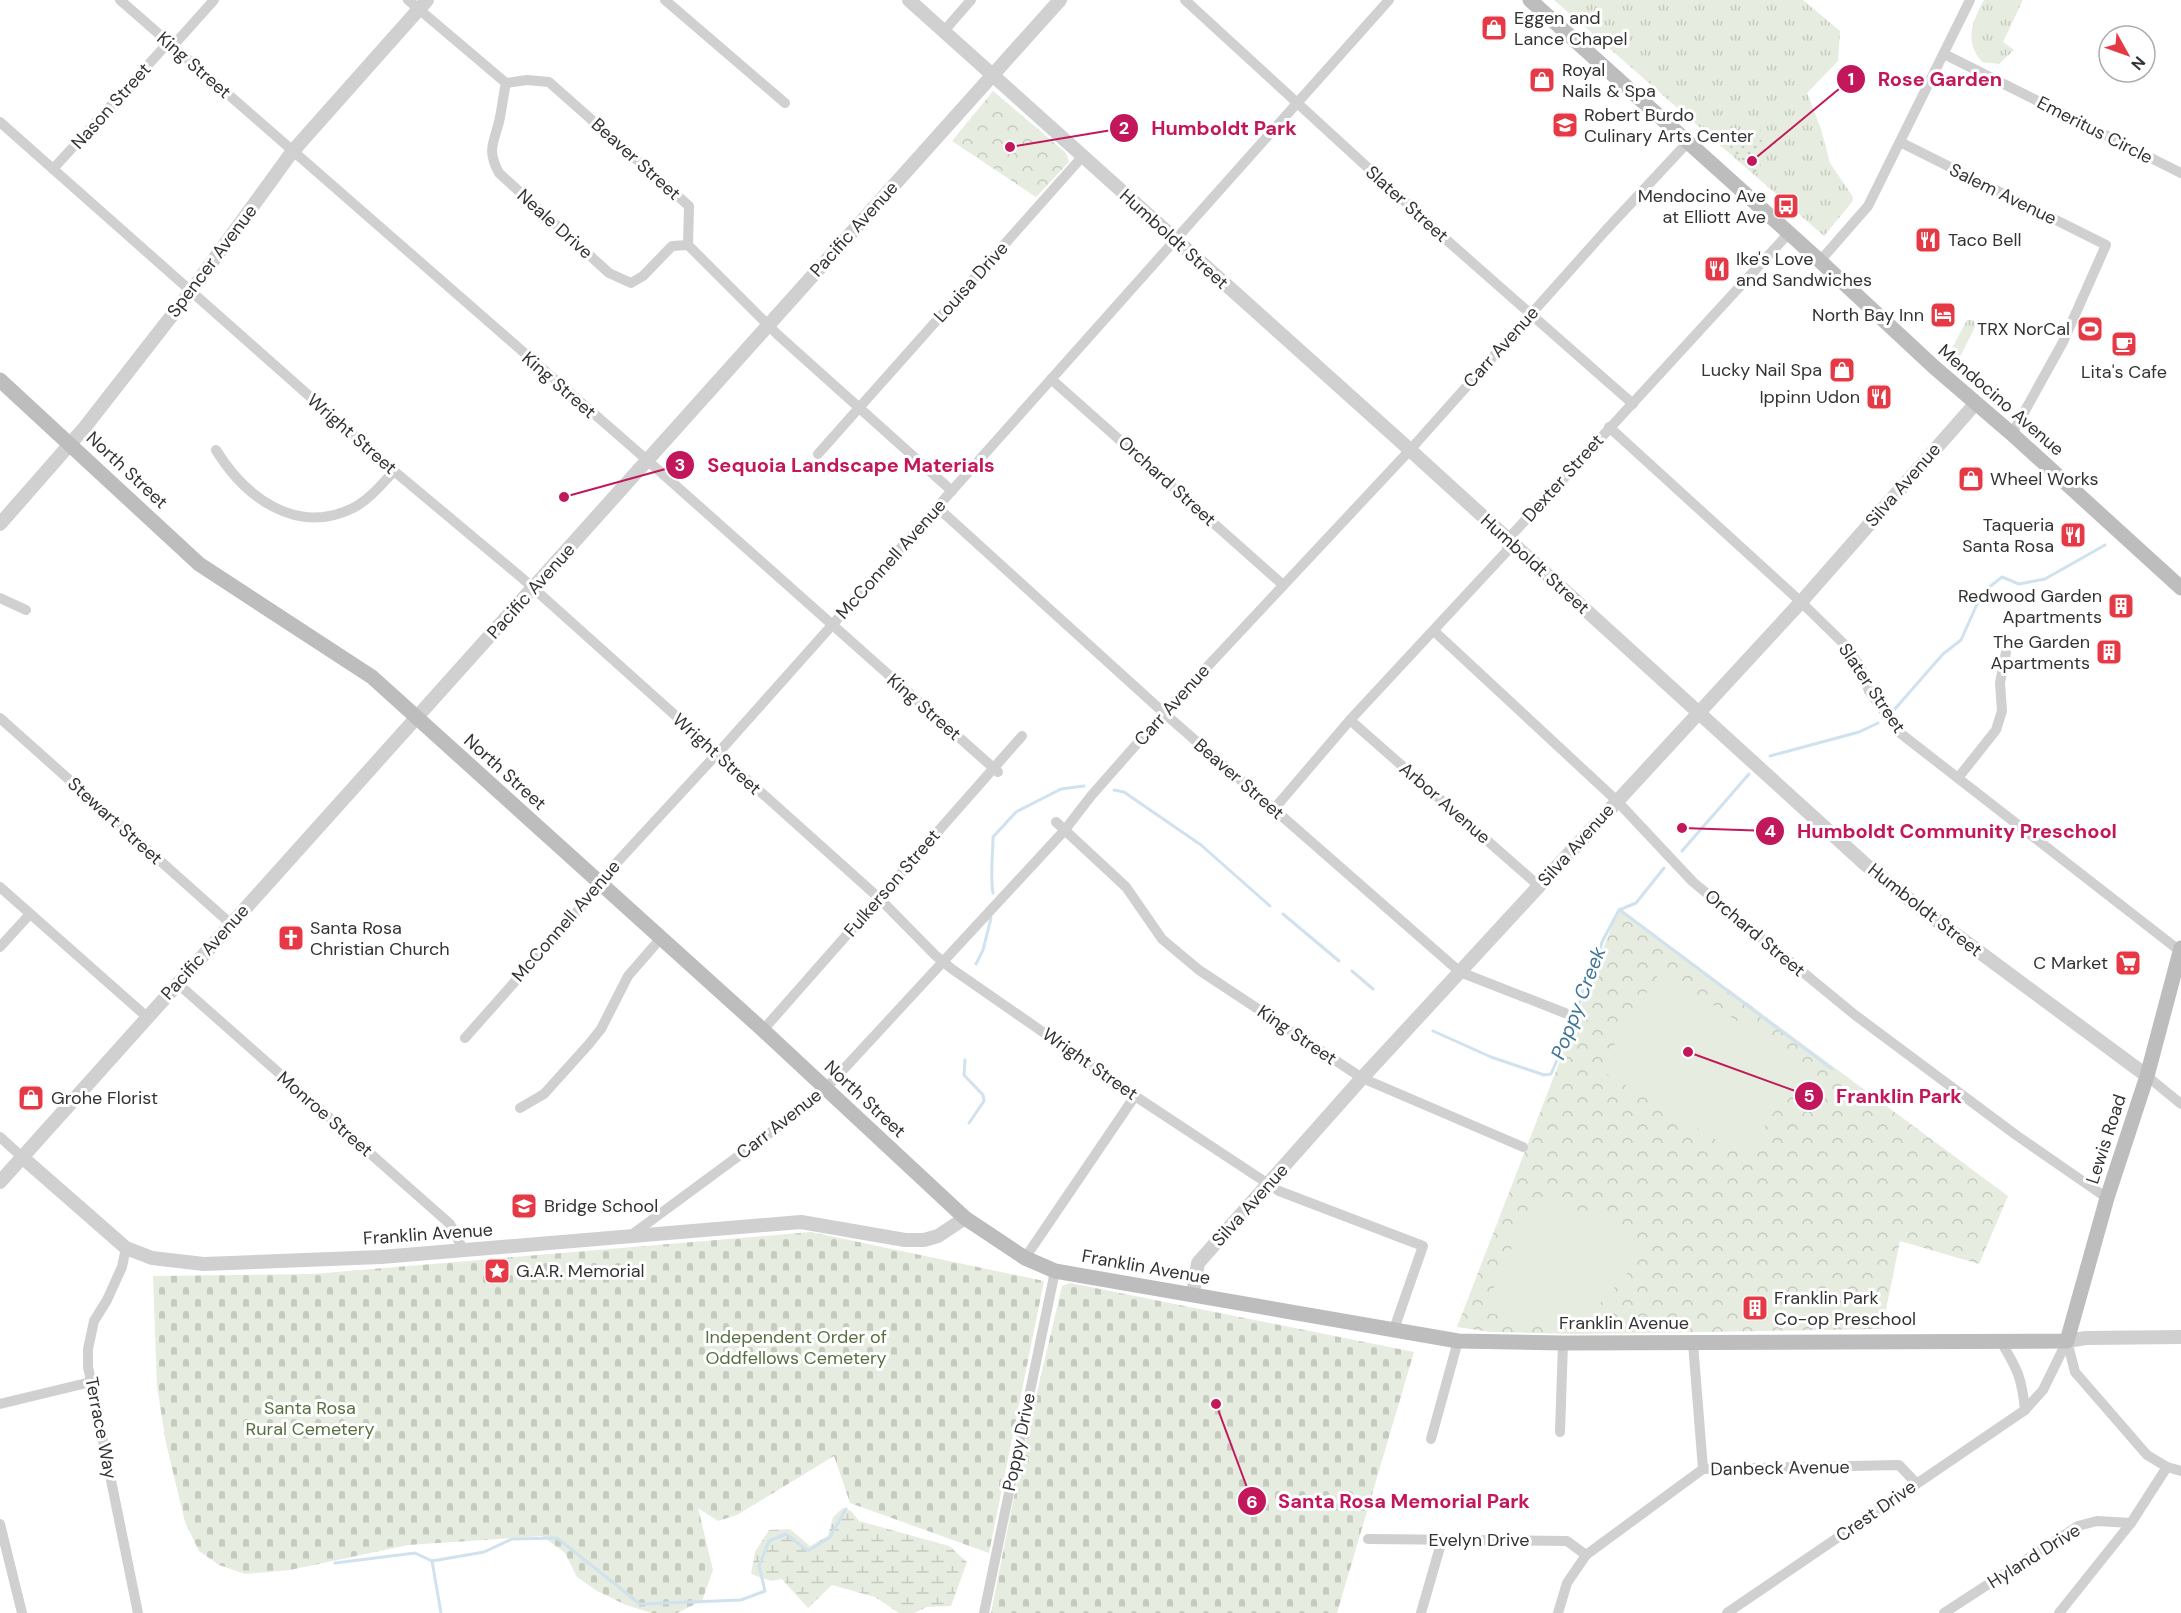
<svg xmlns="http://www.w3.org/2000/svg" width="2181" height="1613" font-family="'DM Sans',sans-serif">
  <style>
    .grass { fill: url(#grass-tufts) }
    .forest { fill: url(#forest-crowns) }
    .wetland { fill: url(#wetland-marsh) }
    .cemetery { fill: url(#cemetery-stones) }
    .garden { fill: url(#garden-dots) }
    .pitch { fill: #e6ecdf }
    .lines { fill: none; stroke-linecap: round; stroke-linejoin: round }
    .stream { stroke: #cfe2ee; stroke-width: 3 }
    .minor { stroke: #d0d0d0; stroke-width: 10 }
    .tertiary { stroke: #d0d0d0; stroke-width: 14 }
    .secondary { stroke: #bdbdbd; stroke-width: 15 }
    .labels { text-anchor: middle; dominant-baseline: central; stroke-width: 6; stroke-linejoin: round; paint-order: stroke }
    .poi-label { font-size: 18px; fill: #333; stroke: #fff; text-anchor: start }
    .street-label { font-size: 18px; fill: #333; stroke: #fff }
    .park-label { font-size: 18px; fill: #56703f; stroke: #fff }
    .water-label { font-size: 20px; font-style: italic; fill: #3f7597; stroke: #fff }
    .leader { fill: none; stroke: #c2185b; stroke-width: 2 }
    .callout-dot { fill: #c2185b; stroke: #fff; stroke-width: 2 }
    .mark-label { font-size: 18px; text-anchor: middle; font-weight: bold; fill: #fff }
    .callout-label { font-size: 20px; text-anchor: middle; font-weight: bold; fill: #c2185b; stroke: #fff; stroke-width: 6; stroke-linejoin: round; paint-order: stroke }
  </style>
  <defs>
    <pattern id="grass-tufts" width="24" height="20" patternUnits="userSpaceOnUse" patternTransform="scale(1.5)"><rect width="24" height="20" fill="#e6ecdf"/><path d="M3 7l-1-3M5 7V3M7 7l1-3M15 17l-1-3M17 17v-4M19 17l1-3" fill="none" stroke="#c6cbc0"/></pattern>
    <pattern id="forest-crowns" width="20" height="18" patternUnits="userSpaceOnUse" patternTransform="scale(1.5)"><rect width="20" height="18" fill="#e6ecdf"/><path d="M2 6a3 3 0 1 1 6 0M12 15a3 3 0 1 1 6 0" fill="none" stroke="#c6cbc0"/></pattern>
    <pattern id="wetland-marsh" width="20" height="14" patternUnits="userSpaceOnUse" patternTransform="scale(1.5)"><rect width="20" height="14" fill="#e6ecdf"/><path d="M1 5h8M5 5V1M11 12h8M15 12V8" fill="none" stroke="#c6cbc0"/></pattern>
    <pattern id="cemetery-stones" width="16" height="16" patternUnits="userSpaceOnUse" patternTransform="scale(1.5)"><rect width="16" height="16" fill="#e6ecdf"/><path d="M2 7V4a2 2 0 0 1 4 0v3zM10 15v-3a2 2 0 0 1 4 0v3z" fill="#c6cbc0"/></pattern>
    <pattern id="garden-dots" width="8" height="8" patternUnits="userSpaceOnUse" patternTransform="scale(1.5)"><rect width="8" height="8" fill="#e6ecdf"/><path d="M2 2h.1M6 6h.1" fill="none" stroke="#c6cbc0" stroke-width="1.8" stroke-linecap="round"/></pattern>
  </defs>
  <rect width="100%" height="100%" fill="#fff"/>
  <g class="grass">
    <polygon points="1554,0 1803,0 1840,31 1838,61 1807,93 1821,129 1830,163 1853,197 1852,202 1824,236"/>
    <path d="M1984,0H2023L2003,42L2014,50L1999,64L1982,62C1964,41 1972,22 1984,0Z"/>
    <polygon points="1967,320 1973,320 1976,325 1960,357 1951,350"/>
  </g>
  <g class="forest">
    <polygon points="993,91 1066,153 1069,162 1036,197 952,141"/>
    <polygon points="1619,908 2008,1196 1979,1264 1900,1241 1882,1329 1575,1334 1490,1332 1457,1327"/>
  </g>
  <polygon class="wetland" points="843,1508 851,1511 859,1521 949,1546 967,1562 951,1606 927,1607 914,1613 899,1613 875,1597 832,1585 808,1608 782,1579 771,1581 751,1574 755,1552 769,1530 790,1529 810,1546 828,1536 833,1517"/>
  <g class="cemetery">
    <polygon points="811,1232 1044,1281 989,1553 850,1503 834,1456 737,1515 718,1521 698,1508 713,1570 702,1601 677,1613 652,1613 626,1605 597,1591 577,1577 565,1553 542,1536 408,1545 290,1570 245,1574 219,1565 199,1551 185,1522 166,1443 157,1386 153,1276 313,1274"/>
    <polygon points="1070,1283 1414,1352 1337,1613 991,1613 1022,1456 1062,1286"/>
  </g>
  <polygon class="garden" points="1760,129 1762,131 1760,176 1728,148"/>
  <g class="pitch">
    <polygon points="1661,970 1804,1066 1745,1157 1599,1069"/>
    <polygon points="1535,1197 1627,1227 1643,1256 1576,1330 1483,1312"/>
  </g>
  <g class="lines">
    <g class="stream">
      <polyline points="1894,710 1943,654 1961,640 1982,593 2002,577 2019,584 2045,579 2105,545"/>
      <polyline points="1770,756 1859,732 1878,723"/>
      <polyline points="1114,790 1124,792 1201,845 1270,906"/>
      <polyline points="1682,851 1749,774"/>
      <path d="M993,893C990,874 993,857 993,837L1016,812L1061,789L1084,786"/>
      <polyline points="1620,910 1832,1069"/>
      <polyline points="1283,914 1339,961"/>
      <polyline points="976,964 983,950 991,918"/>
      <polyline points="1352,971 1373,989"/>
      <polyline points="1433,1031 1491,1057 1544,1075 1551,1074 1565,1042 1567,1031 1575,1020 1585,983 1595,970 1602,942 1619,910 1636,903 1664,868"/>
      <polyline points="965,1060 964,1075 983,1095 984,1101 969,1123"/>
      <polyline points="432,1561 484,1552 512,1539 557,1538 640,1604 741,1600 765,1591 759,1566 769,1541 786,1534 808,1551 830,1537 846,1509"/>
      <polyline points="432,1561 441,1613"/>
      <polyline points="335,1563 415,1553 432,1561"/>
    </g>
    <g class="minor">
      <polyline points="120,0 647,460 998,772"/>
      <polyline points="408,0 506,83 527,80 549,82 689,206 688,245 778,335 952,491"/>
      <polyline points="665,0 785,103"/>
      <polyline points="1185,0 1450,243 1633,404"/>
      <polyline points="944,31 971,0"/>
      <polyline points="172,47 214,0"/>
      <polyline points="1944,54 2181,173"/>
      <path d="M506,83C503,96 502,109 499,122C493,145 487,150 499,173L609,273L631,283L643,276L672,246L688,245"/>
      <polyline points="0,122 394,471 522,578 879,898 935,955 952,969 1135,1096 1279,1191 1423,1246 1394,1329"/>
      <polyline points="1900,142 2106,245 2063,342 2012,434"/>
      <polyline points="53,169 168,43"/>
      <polyline points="1820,261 1868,206 1970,0"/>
      <polyline points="1051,379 1282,584"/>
      <polyline points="1609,427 1801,602 1843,643 1860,666 1869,691 1900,733 2180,951"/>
      <path d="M216,450C245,497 296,536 353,508C369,500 382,484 394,471"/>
      <polyline points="818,454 1082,157"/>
      <polyline points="937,507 1164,713 1460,972 1565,1013"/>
      <polyline points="0,598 26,610"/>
      <polyline points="1434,631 1616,800 1693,882 1855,1015 2016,1135 2107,1198"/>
      <polyline points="0,718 231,924"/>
      <polyline points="1350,720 1539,886"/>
      <polyline points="1958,778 1996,730 2002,711 2000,683 2006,652"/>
      <polyline points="1274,809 1350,720 1507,551 1508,539 1789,233"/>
      <polyline points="1056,822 1126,887 1162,939 1199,970 1362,1078 1523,1147"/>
      <polyline points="0,887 147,1017"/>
      <polyline points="0,947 30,914"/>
      <polyline points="177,983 450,1224 464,1251"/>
      <polyline points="763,1030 1022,736"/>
      <polyline points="465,1038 590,897 609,871 727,743 1389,0"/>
      <polyline points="2147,1076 2181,1104"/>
      <polyline points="520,1108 544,1094 589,1044 601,1029 628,976 661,938"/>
      <polyline points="0,1137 22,1157"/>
      <polyline points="630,1236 816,1099 1064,831 1091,796 1164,713 1410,450 1606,230 1689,141"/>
      <polyline points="126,1248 122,1267 107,1300 94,1321 88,1349 88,1367 138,1613"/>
      <polyline points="1025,1258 1135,1096"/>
      <polyline points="2067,1341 2075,1372 2147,1455 2167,1467 2181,1471"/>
      <path d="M2001,1342C2017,1368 2022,1378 2025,1410"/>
      <polyline points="1693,1343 1703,1469"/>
      <polyline points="0,1404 91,1382"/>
      <polyline points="1560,1432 1563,1343"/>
      <polyline points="1431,1439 1458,1341"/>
      <polyline points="0,1524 22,1613"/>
      <polyline points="1368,1539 1567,1541 1586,1555"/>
      <polyline points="984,1613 1055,1271"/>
      <polyline points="1421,1613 1442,1540"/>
      <polyline points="1558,1613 1567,1583 1586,1555 1703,1469 1899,1465 1916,1483"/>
      <polyline points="1727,1613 2025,1410 2043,1390 2067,1341"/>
      <polyline points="1944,1613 2078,1526 2097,1521 2131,1523"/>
      <polyline points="2059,1613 2131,1523 2167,1467"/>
    </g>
    <g class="tertiary">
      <polyline points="909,0 1399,440 1865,864 1920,908 2147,1076"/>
      <polyline points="0,524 85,427 191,291 292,152 427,0"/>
      <polyline points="22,1157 126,1248 152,1258 204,1264 381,1257 801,1222 905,1240 924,1240 938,1236 965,1218"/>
      <polyline points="0,1182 1060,0"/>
      <polyline points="1193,1294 1198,1263 1362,1078 1801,602 1975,404"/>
      <polyline points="2067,1341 2086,1338 2181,1337"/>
    </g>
    <g class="secondary">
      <polyline points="1530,0 1820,261 1934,367 2012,434 2181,588"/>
      <polyline points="0,380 199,564 372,677 763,1030 965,1218 1025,1258 1055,1271 1458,1341 1563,1343 2067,1341 2107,1198 2147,1076 2181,948"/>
    </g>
  </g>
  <defs>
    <g id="shop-square" transform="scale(1.35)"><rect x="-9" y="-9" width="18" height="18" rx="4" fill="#e63946" stroke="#fff"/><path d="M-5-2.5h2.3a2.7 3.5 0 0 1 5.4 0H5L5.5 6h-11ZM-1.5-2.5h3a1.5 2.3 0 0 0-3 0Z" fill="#fff"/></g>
    <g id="school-square" transform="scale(1.35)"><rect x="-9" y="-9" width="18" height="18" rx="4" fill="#e63946" stroke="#fff"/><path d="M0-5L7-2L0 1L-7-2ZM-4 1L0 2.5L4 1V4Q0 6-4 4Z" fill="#fff"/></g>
    <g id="bus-square" transform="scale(1.35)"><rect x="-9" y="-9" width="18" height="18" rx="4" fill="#e63946" stroke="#fff"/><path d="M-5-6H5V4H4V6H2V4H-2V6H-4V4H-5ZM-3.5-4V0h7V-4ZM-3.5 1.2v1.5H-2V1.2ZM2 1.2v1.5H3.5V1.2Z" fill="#fff"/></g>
    <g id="restaurant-square" transform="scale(1.35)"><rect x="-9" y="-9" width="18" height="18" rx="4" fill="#e63946" stroke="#fff"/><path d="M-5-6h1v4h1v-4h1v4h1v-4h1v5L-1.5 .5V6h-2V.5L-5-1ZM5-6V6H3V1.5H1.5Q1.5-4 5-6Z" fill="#fff"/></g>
    <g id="hotel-square" transform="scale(1.35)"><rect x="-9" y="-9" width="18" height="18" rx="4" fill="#e63946" stroke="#fff"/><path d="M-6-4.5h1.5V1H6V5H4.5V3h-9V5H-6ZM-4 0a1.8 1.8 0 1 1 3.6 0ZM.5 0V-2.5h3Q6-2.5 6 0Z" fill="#fff"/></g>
    <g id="stadium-square" transform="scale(1.35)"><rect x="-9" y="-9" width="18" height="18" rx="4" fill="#e63946" stroke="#fff"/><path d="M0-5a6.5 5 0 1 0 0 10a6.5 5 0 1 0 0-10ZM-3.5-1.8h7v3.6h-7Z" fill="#fff"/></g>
    <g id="cafe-square" transform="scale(1.35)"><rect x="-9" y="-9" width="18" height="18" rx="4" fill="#e63946" stroke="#fff"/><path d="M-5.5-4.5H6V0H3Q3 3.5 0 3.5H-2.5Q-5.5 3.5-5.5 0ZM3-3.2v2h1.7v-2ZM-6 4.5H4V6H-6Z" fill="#fff"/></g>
    <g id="building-square" transform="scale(1.35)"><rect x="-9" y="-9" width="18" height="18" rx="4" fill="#e63946" stroke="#fff"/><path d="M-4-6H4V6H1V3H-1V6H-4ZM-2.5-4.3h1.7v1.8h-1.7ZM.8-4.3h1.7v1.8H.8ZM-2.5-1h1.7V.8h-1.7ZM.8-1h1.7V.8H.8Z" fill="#fff"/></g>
    <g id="church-square" transform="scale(1.35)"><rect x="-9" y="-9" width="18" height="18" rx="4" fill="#e63946" stroke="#fff"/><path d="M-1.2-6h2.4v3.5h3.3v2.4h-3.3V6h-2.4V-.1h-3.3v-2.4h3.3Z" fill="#fff"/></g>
    <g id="supermarket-square" transform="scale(1.35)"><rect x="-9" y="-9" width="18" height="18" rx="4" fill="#e63946" stroke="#fff"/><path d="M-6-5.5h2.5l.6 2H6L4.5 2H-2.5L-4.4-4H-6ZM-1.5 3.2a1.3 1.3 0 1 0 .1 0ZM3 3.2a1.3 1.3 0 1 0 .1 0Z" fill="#fff"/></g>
    <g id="sight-square" transform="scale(1.35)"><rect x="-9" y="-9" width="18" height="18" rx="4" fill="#e63946" stroke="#fff"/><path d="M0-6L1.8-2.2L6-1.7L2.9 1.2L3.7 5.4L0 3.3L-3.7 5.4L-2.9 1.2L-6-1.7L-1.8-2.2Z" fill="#fff"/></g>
  </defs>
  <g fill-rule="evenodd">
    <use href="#shop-square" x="1494" y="28"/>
    <use href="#shop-square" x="1542" y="80"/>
    <use href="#school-square" x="1565" y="125"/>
    <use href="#bus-square" x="1786" y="206"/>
    <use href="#restaurant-square" x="1928" y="240"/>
    <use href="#restaurant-square" x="1717" y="269"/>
    <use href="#hotel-square" x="1943" y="315"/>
    <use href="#stadium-square" x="2090" y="329"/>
    <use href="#cafe-square" x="2124" y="344"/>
    <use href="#shop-square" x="1842" y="370"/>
    <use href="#restaurant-square" x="1879" y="397"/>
    <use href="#shop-square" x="1971" y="479"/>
    <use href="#restaurant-square" x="2073" y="535"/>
    <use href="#building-square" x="2121" y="606"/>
    <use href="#building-square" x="2109" y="652"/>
    <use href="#church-square" x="291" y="938"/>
    <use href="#supermarket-square" x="2128" y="963"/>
    <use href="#shop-square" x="31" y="1098"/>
    <use href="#school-square" x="524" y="1206"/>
    <use href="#sight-square" x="497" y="1271"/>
    <use href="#building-square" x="1755" y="1308"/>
  </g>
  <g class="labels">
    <g class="poi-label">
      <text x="1514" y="18">Eggen and<tspan x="1514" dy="21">Lance Chapel</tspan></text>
      <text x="1562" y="70">Royal<tspan x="1562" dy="21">Nails &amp; Spa</tspan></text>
      <text x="1584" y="115">Robert Burdo<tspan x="1584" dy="21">Culinary Arts Center</tspan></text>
      <text x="1766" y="196" text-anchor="end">Mendocino Ave<tspan x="1766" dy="21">at Elliott Ave</tspan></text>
      <text x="1948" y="240">Taco Bell</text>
      <text x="1736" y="259">Ike's Love<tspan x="1736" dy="21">and Sandwiches</tspan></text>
      <text x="1924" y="315" text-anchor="end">North Bay Inn</text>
      <text x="2070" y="329" text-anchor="end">TRX NorCal</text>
      <text x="1822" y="370" text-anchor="end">Lucky Nail Spa</text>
      <text x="2124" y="372" text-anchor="middle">Lita's Cafe</text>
      <text x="1860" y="397" text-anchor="end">Ippinn Udon</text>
      <text x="1990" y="479">Wheel Works</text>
      <text x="2054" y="525" text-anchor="end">Taqueria<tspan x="2054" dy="21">Santa Rosa</tspan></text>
      <text x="2102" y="596" text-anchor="end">Redwood Garden<tspan x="2102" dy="21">Apartments</tspan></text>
      <text x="2090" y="642" text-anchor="end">The Garden<tspan x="2090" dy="21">Apartments</tspan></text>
      <text x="310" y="928">Santa Rosa<tspan x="310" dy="21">Christian Church</tspan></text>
      <text x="2108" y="963" text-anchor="end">C Market</text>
      <text x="51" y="1098">Grohe Florist</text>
      <text x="544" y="1206">Bridge School</text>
      <text x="516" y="1271">G.A.R. Memorial</text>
      <text x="1774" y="1298">Franklin Park<tspan x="1774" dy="21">Co-op Preschool</tspan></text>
    </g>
    <g class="street-label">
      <text transform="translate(194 65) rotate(41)">King Street</text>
      <text transform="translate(111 106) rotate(-48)">Nason Street</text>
      <text transform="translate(2095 130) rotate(27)">Emeritus Circle</text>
      <text transform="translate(636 159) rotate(42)">Beaver Street</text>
      <text transform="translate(2003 194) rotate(26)">Salem Avenue</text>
      <text transform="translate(1407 204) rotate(42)">Slater Street</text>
      <text transform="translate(555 224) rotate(42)">Neale Drive</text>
      <text transform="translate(854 229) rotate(-48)">Pacific Avenue</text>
      <text transform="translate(1174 239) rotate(42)">Humboldt Street</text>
      <text transform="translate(212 261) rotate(-53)">Spencer Avenue</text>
      <text transform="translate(971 282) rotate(-48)">Louisa Drive</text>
      <text transform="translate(1501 347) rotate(-48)">Carr Avenue</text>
      <text transform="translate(559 385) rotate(41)">King Street</text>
      <text transform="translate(2001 400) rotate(41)">Mendocino Avenue</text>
      <text transform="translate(352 434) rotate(41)">Wright Street</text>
      <text transform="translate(127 470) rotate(43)">North Street</text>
      <text transform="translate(1563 478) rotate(-48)">Dexter Street</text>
      <text transform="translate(1167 481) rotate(42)">Orchard Street</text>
      <text transform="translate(1903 485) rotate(-49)">Silva Avenue</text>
      <text transform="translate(891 559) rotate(-48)">McConnell Avenue</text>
      <text transform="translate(1535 564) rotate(42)">Humboldt Street</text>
      <text transform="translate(531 591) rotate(-48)">Pacific Avenue</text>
      <text transform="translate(1872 688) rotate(56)">Slater Street</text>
      <text transform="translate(1172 705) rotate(-48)">Carr Avenue</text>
      <text transform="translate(924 707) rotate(41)">King Street</text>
      <text transform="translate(717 754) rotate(42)">Wright Street</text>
      <text transform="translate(505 772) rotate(42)">North Street</text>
      <text transform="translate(1239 779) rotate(41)">Beaver Street</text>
      <text transform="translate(1445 803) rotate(41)">Arbor Avenue</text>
      <text transform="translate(115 821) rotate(42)">Stewart Street</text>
      <text transform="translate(1576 845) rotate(-48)">Silva Avenue</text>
      <text transform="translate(892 883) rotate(-49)">Fulkerson Street</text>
      <text transform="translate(1925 910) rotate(38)">Humboldt Street</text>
      <text transform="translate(566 921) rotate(-49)">McConnell Avenue</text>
      <text transform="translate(1755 933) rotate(40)">Orchard Street</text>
      <text transform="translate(205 952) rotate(-48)">Pacific Avenue</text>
      <text transform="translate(1297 1035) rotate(34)">King Street</text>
      <text transform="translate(1090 1064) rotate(35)">Wright Street</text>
      <text transform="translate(865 1099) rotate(43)">North Street</text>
      <text transform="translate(325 1114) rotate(41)">Monroe Street</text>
      <text transform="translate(779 1124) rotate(-38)">Carr Avenue</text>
      <text transform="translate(2106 1139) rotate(-72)">Lewis Road</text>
      <text transform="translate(1250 1205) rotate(-48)">Silva Avenue</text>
      <text transform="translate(428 1234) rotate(-4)">Franklin Avenue</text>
      <text transform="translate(1146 1267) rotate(10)">Franklin Avenue</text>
      <text x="1624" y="1323">Franklin Avenue</text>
      <text transform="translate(101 1428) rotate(79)">Terrace Way</text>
      <text transform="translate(1019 1442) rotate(-78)">Poppy Drive</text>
      <text transform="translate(1780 1468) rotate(-1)">Danbeck Avenue</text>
      <text transform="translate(1876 1511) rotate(-35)">Crest Drive</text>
      <text x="1479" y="1540">Evelyn Drive</text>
      <text transform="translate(2034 1556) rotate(-32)">Hyland Drive</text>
    </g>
    <g class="park-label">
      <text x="796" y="1337">Independent Order of<tspan x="796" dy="21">Oddfellows Cemetery</tspan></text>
      <text x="310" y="1408">Santa Rosa<tspan x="310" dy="21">Rural Cemetery</tspan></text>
    </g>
    <g class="water-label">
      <text transform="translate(1578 1003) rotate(-69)">Poppy Creek</text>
    </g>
  </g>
  <path class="leader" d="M1752 161L1851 79M1010 147L1124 128M564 497L680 465M1682 828L1770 831M1688 1052L1809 1096M1216 1404L1252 1501"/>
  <g class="callout-dot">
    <circle cx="1752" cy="161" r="6"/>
    <circle cx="1010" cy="147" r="6"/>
    <circle cx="564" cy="497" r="6"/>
    <circle cx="1682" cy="828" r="6"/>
    <circle cx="1688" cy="1052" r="6"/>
    <circle cx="1216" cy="1404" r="6"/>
    <circle cx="1851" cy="79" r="15"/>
    <circle cx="1124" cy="128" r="15"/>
    <circle cx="680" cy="465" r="15"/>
    <circle cx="1770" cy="831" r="15"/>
    <circle cx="1809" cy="1096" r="15"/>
    <circle cx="1252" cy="1501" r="15"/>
  </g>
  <g class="mark-label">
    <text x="1851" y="85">1</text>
    <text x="1124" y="134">2</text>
    <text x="680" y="471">3</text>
    <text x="1770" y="837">4</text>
    <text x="1809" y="1102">5</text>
    <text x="1252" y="1508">6</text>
  </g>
  <g class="callout-label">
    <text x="1940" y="86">Rose Garden</text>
    <text x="1224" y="135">Humboldt Park</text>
    <text x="851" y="472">Sequoia Landscape Materials</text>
    <text x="1957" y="838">Humboldt Community Preschool</text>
    <text x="1899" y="1103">Franklin Park</text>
    <text x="1404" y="1508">Santa Rosa Memorial Park</text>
  </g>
  <g transform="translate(2127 54) rotate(130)"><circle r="28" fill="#ffffff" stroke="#adadad" stroke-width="1.5"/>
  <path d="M0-4.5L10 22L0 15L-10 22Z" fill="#e63946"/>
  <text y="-9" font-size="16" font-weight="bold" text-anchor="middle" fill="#333333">N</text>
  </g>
</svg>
